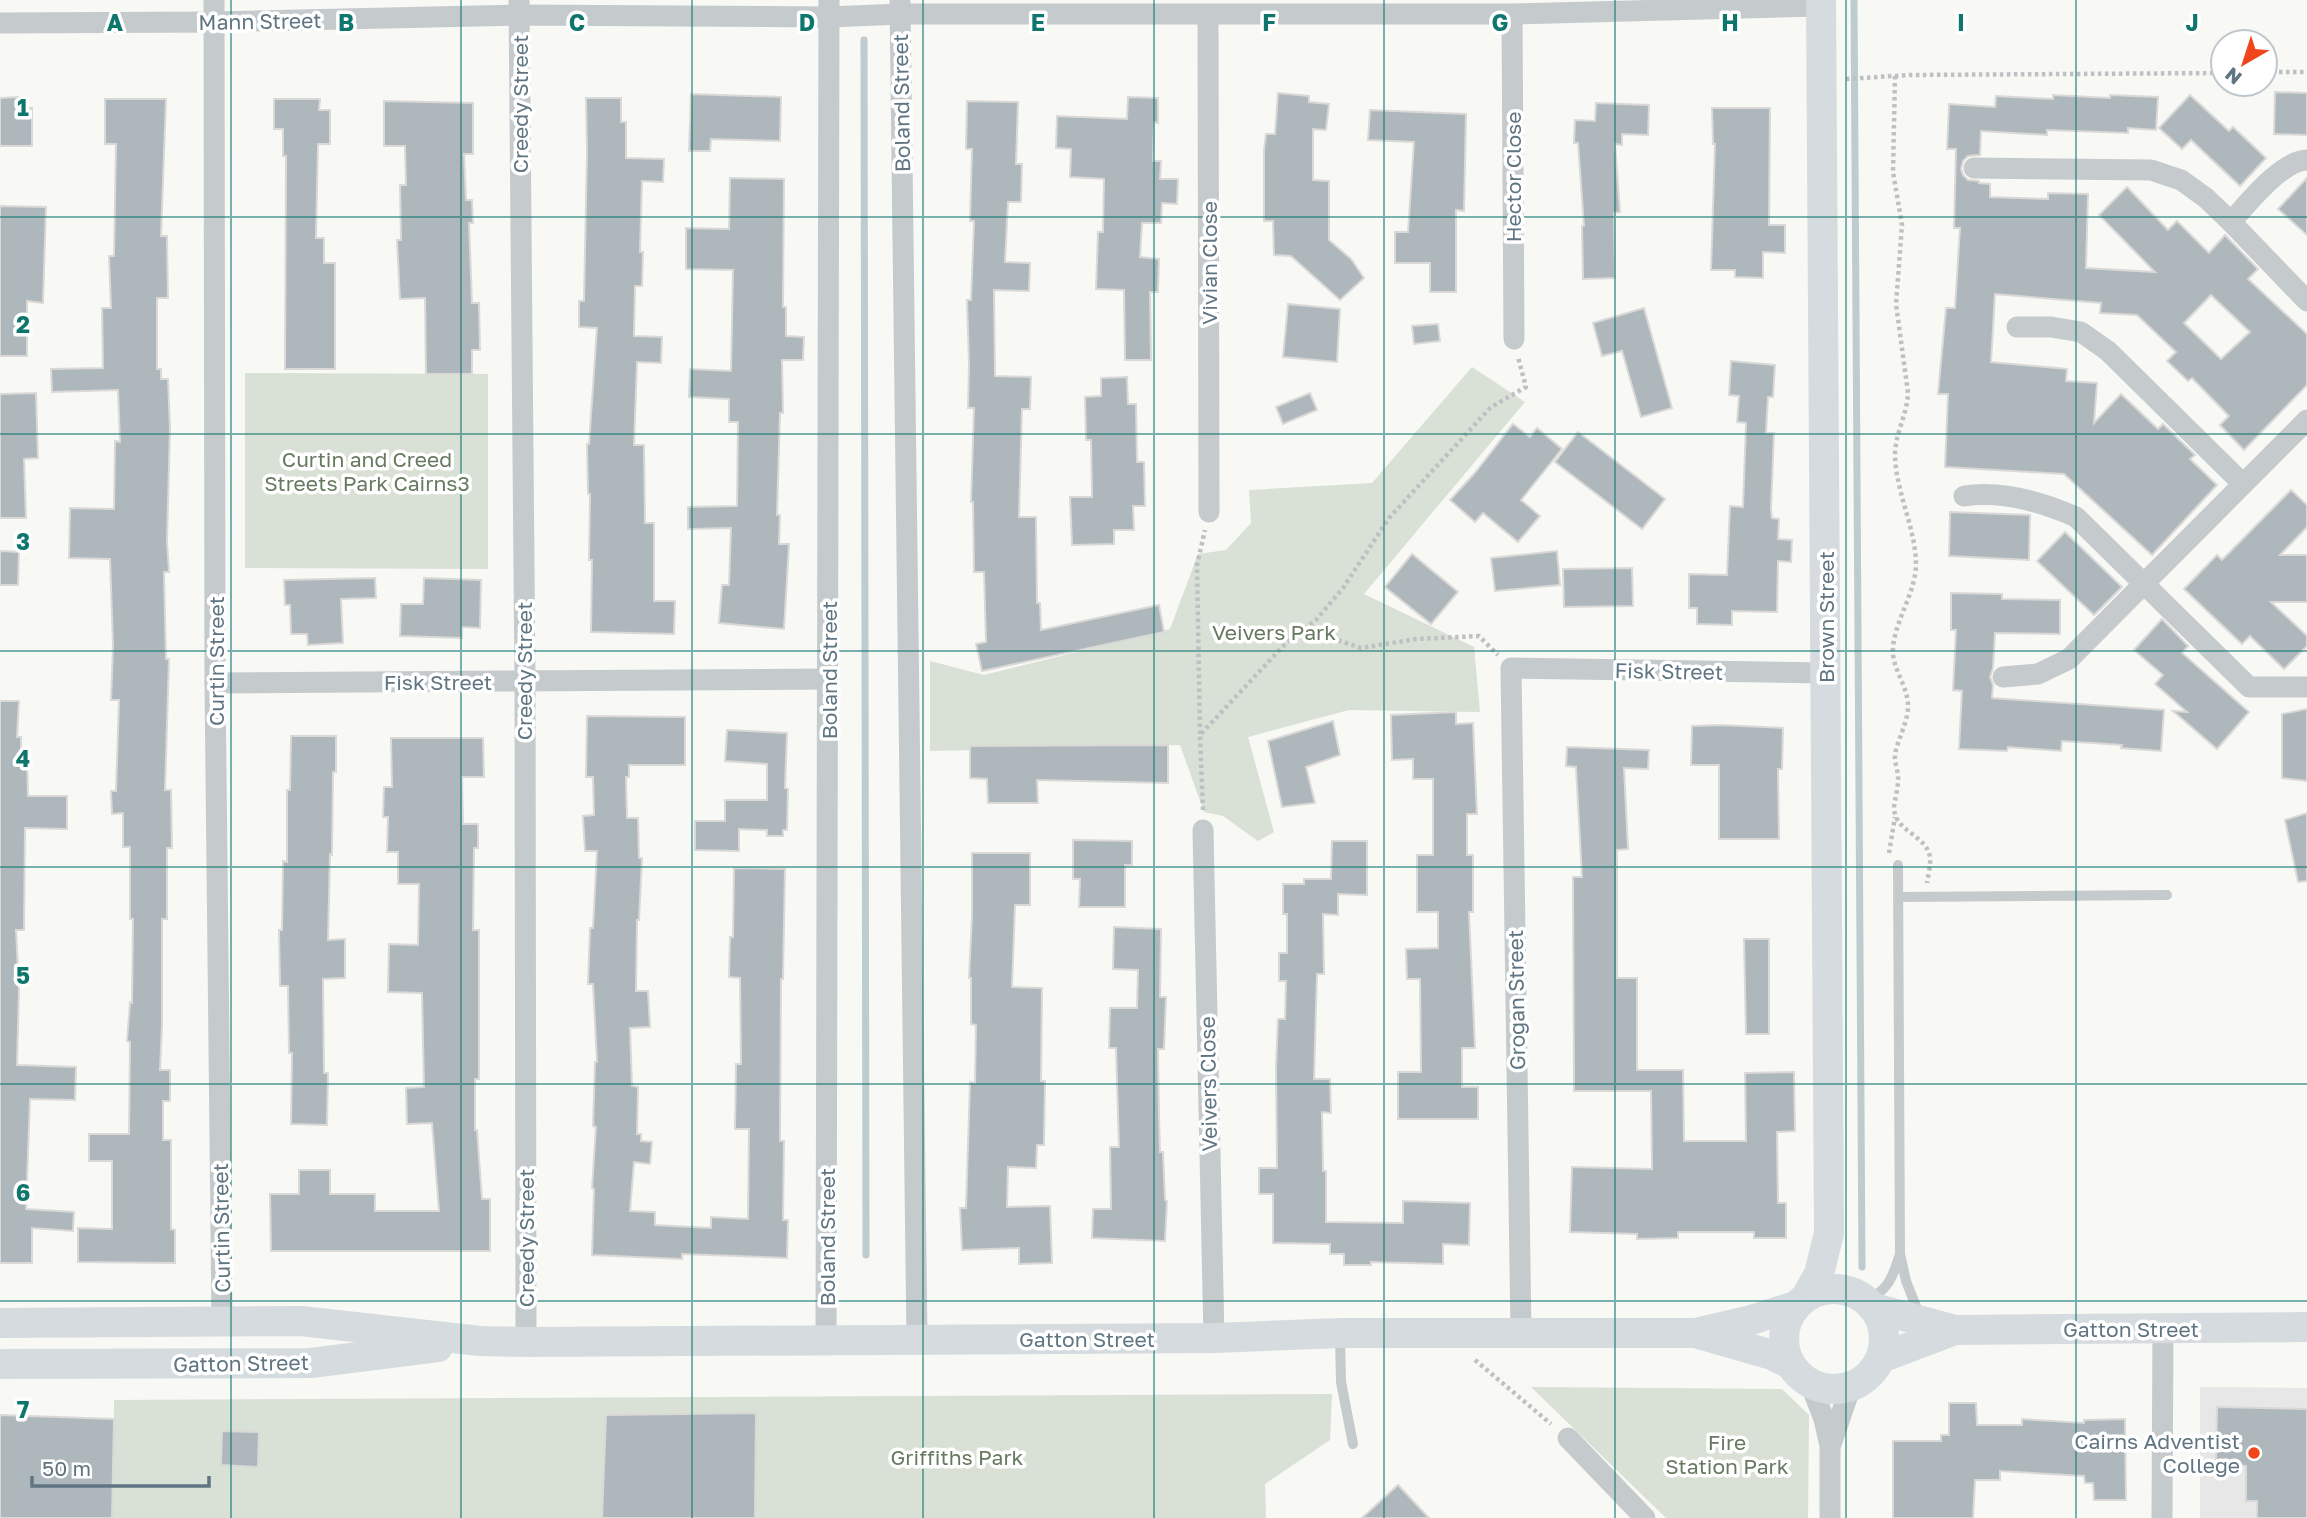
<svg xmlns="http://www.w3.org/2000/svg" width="2307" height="1518" font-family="'Golos Text',sans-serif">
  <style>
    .built { fill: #e6e7e6 }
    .green { fill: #d9e0d5 }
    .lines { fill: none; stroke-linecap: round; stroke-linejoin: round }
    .stream { stroke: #becbcf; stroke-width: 7 }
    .building { fill: #aeb7bc; stroke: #dad9d7; stroke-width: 2; fill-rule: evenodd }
    .path { stroke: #bec1c3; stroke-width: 4.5; stroke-dasharray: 3.5 3.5; stroke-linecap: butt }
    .lane { stroke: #c5cacd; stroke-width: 10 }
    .street { stroke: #c5cacd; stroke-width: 21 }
    .secondary { stroke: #d5dbde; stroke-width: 30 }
    .grid { fill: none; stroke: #0f766e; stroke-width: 2; stroke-opacity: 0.55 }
    .poi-dot { fill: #f1451b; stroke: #fff; stroke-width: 2.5 }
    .labels { text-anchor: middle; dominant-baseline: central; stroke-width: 7; stroke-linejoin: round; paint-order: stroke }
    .street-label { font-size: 21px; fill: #607582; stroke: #fff }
    .park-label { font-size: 21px; fill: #667a60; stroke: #fff }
    .poi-label { font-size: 21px; fill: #607582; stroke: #fff; text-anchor: end }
    .grid-label { font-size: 23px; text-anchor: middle; font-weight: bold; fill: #0f766e; stroke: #fff; stroke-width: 7; stroke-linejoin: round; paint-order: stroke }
  </style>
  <rect width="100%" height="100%" fill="#f8f8f5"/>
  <polygon class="built" points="2200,1387 2307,1388 2307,1518 2200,1518"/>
  <g class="green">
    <polygon points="1472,367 1525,402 1364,594 1474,647 1480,712 1349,710 1248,737 1274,832 1258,841 1223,816 1204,812 1180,745 930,751 930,661 984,675 1170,629 1198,554 1226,550 1251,523 1249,490 1372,483"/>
    <polygon points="245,373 488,374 488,569 245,568"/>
    <polygon points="1531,1387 1782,1389 1809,1415 1808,1518 1666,1518"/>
    <polygon points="1332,1394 1330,1440 1265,1484 1266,1518 113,1518 114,1400"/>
  </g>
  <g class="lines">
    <g class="stream">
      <polyline points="1854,0 1862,1267"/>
      <polyline points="864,40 866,1255"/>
    </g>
  </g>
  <g class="building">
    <polygon points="2275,92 2307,93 2307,135 2274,134"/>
    <polygon points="1278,93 1309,96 1309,102 1329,104 1326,130 1313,129 1313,180 1329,181 1329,240 1351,259 1364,278 1340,300 1291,256 1274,255 1273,221 1264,221 1264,150 1266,134 1275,134"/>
    <polygon points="691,94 781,97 780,141 711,139 710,151 689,151"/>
    <path d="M2053,95L2110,98V95L2158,97L2156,130L2128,128V133L2047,130V135L1981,131L1980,155L1968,156L1963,161L1961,169L1963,175L1968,180L1979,181V183L1990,184V197L2048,199V193L2088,194L2086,268L2155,272L2099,215L2127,187L2168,230L2177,221L2209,253L2225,235L2258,269L2248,279L2307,334V385L2244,450L2220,425L2229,416L2192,378L2188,381L2167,361L2176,352L2137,315L2100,313L2101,303L1995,294L1991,362L2067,369L2066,381L2097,383L2094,423L2121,394L2158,429L2163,424L2195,455L2190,459L2217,485L2152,555L2064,474L1945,467L1948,394H1938L1946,308H1955L1960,228H1954L1956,149H1947L1949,104L1995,107L1996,96L2053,99ZM2211,295L2250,332L2221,359L2184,323Z"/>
    <polygon points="2190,95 2229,131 2233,127 2266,158 2240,186 2191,140 2182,149 2159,128"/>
    <polygon points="18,97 18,108 32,108 32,146 0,146 0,98"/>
    <polygon points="1128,97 1158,98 1158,123 1154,122 1153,161 1161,161 1160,179 1178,179 1177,204 1162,203 1161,223 1142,223 1140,257 1159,259 1158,292 1150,292 1151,360 1125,360 1124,290 1096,289 1098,232 1103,232 1104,179 1070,177 1071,149 1056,148 1057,116 1127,119"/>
    <polygon points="586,98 621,98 621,122 626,122 626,158 664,159 663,182 642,181 640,252 643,252 642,286 635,286 634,336 662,337 661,363 637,362 634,445 644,445 645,523 654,523 654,601 675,601 674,634 591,632 592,560 589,560 590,494 588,494 587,444 589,444 597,328 579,327 579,301 584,301 587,152"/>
    <polygon points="105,99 166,99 161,236 167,236 168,298 157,298 157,369 161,369 161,379 168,379 170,428 167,541 169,572 164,572 166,659 169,659 165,790 171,790 172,848 167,848 167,919 162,919 162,1025 160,1070 170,1070 170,1101 163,1101 163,1140 171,1140 171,1229 175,1230 175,1263 78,1262 78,1228 112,1229 112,1161 89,1161 89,1134 129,1134 130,1042 127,1041 130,1002 132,1003 133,919 130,919 130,847 123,847 123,813 112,814 111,791 116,791 119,700 111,700 113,646 110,559 69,558 70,508 114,509 115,441 120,442 118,390 52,392 51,369 103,368 102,308 111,308 109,256 114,256 116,144 105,144"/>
    <polygon points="274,99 320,99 319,110 330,110 330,144 318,144 316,238 324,238 324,263 335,263 335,369 285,369 286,156 283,156 283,129 274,129"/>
    <polygon points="384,101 473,103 473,154 464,154 466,200 472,200 473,223 469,223 472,303 479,303 480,350 472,350 472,374 426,374 425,298 400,299 397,240 401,240 400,185 406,185 405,146 384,146"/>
    <polygon points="967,101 1018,102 1016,164 1022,164 1021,202 1008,202 1005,262 1030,263 1029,291 994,290 995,376 1031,377 1030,409 1022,409 1019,517 1036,517 1037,603 1040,603 1041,630 1159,605 1164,632 982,671 976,644 986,642 984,572 974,572 973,502 971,502 974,408 968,408 969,364 967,300 971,300 974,221 970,221 972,149 966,149"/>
    <polygon points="1596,103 1649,105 1648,135 1622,134 1622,145 1615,144 1620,212 1614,213 1615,278 1583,279 1582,226 1584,226 1578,143 1574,143 1575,120 1595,121"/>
    <polygon points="1712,108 1770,108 1769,225 1785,225 1785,253 1763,252 1763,278 1735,277 1735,270 1711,270 1715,144 1713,144"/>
    <polygon points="1370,110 1466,114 1464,211 1456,210 1456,292 1430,292 1430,263 1395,263 1395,232 1408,232 1414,142 1368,140"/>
    <polygon points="730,178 784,179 783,307 786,307 786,336 804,337 803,360 782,360 783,413 780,413 777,515 780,515 779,544 789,544 784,629 719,623 722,585 729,585 731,528 688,529 688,507 737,506 738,422 729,422 729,399 689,397 690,369 731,371 733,270 686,269 686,228 729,229"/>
    <polygon points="2307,178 2307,235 2278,209"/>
    <polygon points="0,206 46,207 43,303 27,301 27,356 0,356"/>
    <polygon points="1288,304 1340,309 1337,362 1283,357"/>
    <polygon points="1644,308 1672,408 1641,417 1622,351 1602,356 1593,323"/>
    <polygon points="1438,324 1440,341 1414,344 1412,326"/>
    <polygon points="1731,361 1775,365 1773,397 1768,397 1766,433 1774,433 1771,509 1772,518 1779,519 1778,539 1792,540 1791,562 1778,561 1777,612 1732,611 1732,625 1697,624 1697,608 1689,608 1689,574 1727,575 1730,506 1743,507 1746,423 1737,422 1739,396 1729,395"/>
    <polygon points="1127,377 1128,404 1136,404 1137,462 1144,462 1145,506 1133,506 1134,530 1114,530 1114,544 1072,545 1070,497 1092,497 1091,440 1086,440 1085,397 1101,396 1101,378"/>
    <polygon points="36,393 38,458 24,459 26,518 0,518 0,394"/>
    <polygon points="1310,393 1317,410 1283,424 1276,407"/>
    <polygon points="1513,424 1530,437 1537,428 1562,449 1521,500 1540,516 1518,542 1483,513 1475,522 1450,500 1474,474"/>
    <polygon points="1578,432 1665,499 1642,529 1555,462"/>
    <polygon points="2291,490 2307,505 2307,527 2280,555 2307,555 2307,602 2271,602 2307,636 2307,646 2284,669 2250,636 2242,644 2184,589 2217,555 2222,560"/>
    <polygon points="1950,512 2030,515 2029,560 1949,556"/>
    <polygon points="2065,532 2122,587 2094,615 2037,561"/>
    <polygon points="0,551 19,552 18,585 0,585"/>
    <polygon points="1557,551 1560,585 1495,591 1491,558"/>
    <polygon points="1412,554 1458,592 1431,624 1385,587"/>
    <polygon points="1632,568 1633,606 1564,607 1563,569"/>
    <polygon points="375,578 376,598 341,599 343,643 308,645 307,634 291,634 290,605 285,605 284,580"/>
    <polygon points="424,578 481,580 480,628 462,627 462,638 400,636 401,604 423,604"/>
    <polygon points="1951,593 2002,594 2002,599 2060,600 2060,634 1995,633 1993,668 1990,677 1993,685 1992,698 2164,710 2161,751 2121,748 2122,745 2062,741 2061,751 2008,747 2007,751 1959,749 1962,691 1953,690 1956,630 1951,630"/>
    <polygon points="2162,619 2188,646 2182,653 2249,712 2217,749 2173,711 2187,712 2155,684 2163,675 2134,650"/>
    <polygon points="0,701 19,701 17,737 21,737 21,754 27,754 28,796 67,796 67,829 25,828 24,930 16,930 19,990 17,1065 76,1067 75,1100 30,1099 26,1209 74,1212 73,1231 32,1228 32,1263 0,1263"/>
    <polygon points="2307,709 2307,781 2282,778 2282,714"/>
    <polygon points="1456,712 1456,724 1473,723 1477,814 1467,814 1467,855 1473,855 1473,912 1469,912 1475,1048 1462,1048 1462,1087 1478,1087 1478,1119 1398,1119 1398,1072 1421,1072 1420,979 1407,979 1406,949 1438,948 1438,912 1417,912 1417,855 1433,855 1433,779 1413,779 1413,759 1392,760 1391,715"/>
    <polygon points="587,716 685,717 685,765 629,765 629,777 626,777 627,818 638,818 639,858 642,858 639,920 637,920 636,991 648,991 650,1027 630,1028 632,1086 638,1087 637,1134 641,1134 641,1141 652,1142 650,1164 634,1162 630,1211 655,1212 655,1225 711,1228 711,1217 748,1219 749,1129 735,1129 736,1064 741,1064 740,978 729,977 730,937 733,937 734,868 785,869 783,979 781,979 780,1141 784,1141 783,1220 788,1220 787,1258 682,1254 682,1259 592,1255 594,1189 592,1188 596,1127 593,1126 595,1062 597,1062 593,984 588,984 590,928 593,928 597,851 585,851 583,816 594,815 593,777 586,777"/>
    <polygon points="1333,721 1340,755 1306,767 1315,803 1282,807 1268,741"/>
    <polygon points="1720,725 1783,728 1782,769 1778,769 1779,839 1719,839 1719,765 1691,765 1692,726"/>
    <polygon points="727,730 787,733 785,788 788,789 787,830 783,830 783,836 767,836 767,830 739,829 739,851 695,850 695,821 725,821 725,800 767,800 767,764 725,761"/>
    <polygon points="291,736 336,736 336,772 333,772 332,855 330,854 328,940 345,939 345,978 323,979 324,1073 328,1073 327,1125 291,1124 292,1053 289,1053 288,986 280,986 279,930 282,930 283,861 287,862 287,790 290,790"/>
    <polygon points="391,738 483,738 484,777 462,777 463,824 478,824 478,848 474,848 473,930 479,930 479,1079 475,1079 475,1130 477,1130 482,1199 490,1199 490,1251 271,1251 270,1194 299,1194 299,1170 330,1170 330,1194 375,1194 375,1211 439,1211 432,1123 407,1124 406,1088 424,1087 422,993 388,992 389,944 418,945 419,884 398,884 398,852 387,852 388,817 383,817 384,787 392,787"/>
    <polygon points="1168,745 1168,783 1037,780 1038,803 988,803 987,779 970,778 970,746"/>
    <polygon points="1567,747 1649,750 1648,769 1624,768 1628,849 1617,850 1617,978 1637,978 1637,1070 1683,1070 1684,1141 1746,1141 1745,1073 1794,1072 1795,1131 1777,1132 1778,1203 1786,1203 1786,1238 1754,1238 1754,1232 1678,1232 1678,1238 1637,1239 1637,1234 1570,1232 1572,1167 1652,1169 1651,1091 1574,1091 1573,877 1582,877 1576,767 1566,766"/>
    <polygon points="2307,813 2307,881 2298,882 2285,820"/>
    <polygon points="1073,840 1132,841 1132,865 1125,865 1125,907 1079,907 1080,879 1073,879"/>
    <polygon points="1332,841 1367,841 1367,895 1338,894 1338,915 1323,914 1324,974 1317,974 1314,1079 1330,1079 1331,1113 1322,1112 1323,1171 1326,1171 1326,1222 1403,1223 1403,1201 1470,1203 1469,1245 1443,1244 1443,1264 1371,1262 1371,1265 1344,1265 1344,1254 1330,1254 1330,1244 1273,1243 1273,1194 1259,1194 1259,1168 1277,1168 1276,1067 1278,1019 1285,1019 1286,981 1279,981 1279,953 1287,953 1287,914 1283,914 1283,884 1304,884 1304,879 1331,879"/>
    <polygon points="972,853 1030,853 1030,905 1015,905 1012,987 1042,988 1041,1081 1045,1081 1044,1145 1037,1145 1036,1168 1008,1167 1007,1207 1050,1206 1052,1263 1019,1264 1019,1248 962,1250 960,1208 966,1208 970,1082 975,1083 976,1025 971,1024 971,978 969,978 972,916"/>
    <polygon points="1114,927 1161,929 1160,997 1166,997 1164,1049 1158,1049 1159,1116 1160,1152 1163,1152 1165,1200 1167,1201 1165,1241 1092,1238 1093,1209 1111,1209 1110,1147 1119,1147 1116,1048 1109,1048 1110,1008 1137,1008 1138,970 1113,969"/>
    <polygon points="1744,939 1769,939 1769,1034 1746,1034"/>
    <polygon points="1949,1403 1976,1403 1977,1425 2022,1425 2022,1419 2084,1423 2084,1420 2125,1419 2126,1500 2094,1500 2093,1483 2085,1483 2084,1476 2000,1471 2000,1480 1975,1480 1973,1518 1893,1518 1893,1441 1941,1441 1941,1435 1949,1435"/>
    <polygon points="2217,1407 2307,1409 2307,1518 2257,1518 2257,1501 2246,1501 2246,1466 2216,1465"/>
    <polygon points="756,1413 755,1518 602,1518 606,1415"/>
    <polygon points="0,1415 114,1419 112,1518 0,1518"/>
    <polygon points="222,1431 259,1432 258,1467 221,1465"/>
    <polygon points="1398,1485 1429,1518 1362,1518"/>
  </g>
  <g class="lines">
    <g class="path">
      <polyline points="2265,72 2307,72"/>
      <path d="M1895,76L1893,172L1902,225L1896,304L1908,393C1907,415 1895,434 1895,455C1896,493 1916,529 1916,565C1915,594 1896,618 1893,647C1891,669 1909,686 1908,708C1907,724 1898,739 1895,754C1894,763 1899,772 1898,780C1898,789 1895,798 1894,807C1894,832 1926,834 1930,857C1931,865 1928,875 1927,883"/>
      <polyline points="1846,79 1909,75 2223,73"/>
      <polyline points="1305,629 1361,648 1416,639 1479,636 1498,655"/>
      <polyline points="1200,734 1197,565 1205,530"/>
      <polyline points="1203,810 1200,735 1286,643 1316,620 1343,588 1389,518 1491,407 1526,387 1518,357"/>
      <polyline points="1889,853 1895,817"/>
      <polyline points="1475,1360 1551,1424"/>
    </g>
    <g class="lane">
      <polyline points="1898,865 1900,1254 1906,1281 1919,1314"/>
      <polyline points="1898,897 2167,895"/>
      <path d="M1866,1300C1887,1292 1893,1277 1899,1257"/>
      <polyline points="1340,1336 1341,1382 1353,1444"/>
    </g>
    <g class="street">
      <polyline points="214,0 215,683 222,1321"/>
      <polyline points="519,0 525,681 526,1342"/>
      <polyline points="900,2 917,1340"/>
      <polyline points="1208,14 1209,512"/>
      <polyline points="1512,14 1514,339"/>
      <polyline points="0,23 214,22 519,15 829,17 900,14 1512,14 1821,6"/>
      <polyline points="1974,168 2151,170 2181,180 2206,198 2231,222 2307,301"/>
      <path d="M2231,222C2248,203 2281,161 2307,160"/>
      <polyline points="2017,327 2051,327 2081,332 2108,351 2243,484"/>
      <path d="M1964,496C2002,490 2042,502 2076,517L2249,687H2307"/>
      <polyline points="2003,677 2038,674 2069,659 2307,420"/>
      <polyline points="215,683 829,679"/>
      <polyline points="1203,830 1214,1338"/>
      <polyline points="1521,1332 1511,668 1826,673"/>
      <polyline points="826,1340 829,0"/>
      <polyline points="1810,1383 1824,1419 1830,1446 1830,1518"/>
      <polyline points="1568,1438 1645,1518"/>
      <polyline points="1831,1444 1851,1386"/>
      <polyline points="2162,1518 2163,1328"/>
    </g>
    <g class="secondary">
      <circle cx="1834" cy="1339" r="50"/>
      <polyline points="1807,1295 1819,1274 1829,1233 1821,0"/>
      <polyline points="1874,1308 1955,1330 2307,1327"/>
      <polyline points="0,1323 301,1321 480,1341 526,1342 1214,1338 1340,1333 1695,1333 1751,1320 1795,1306"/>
      <polyline points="1699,1334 1772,1355 1790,1364"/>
      <polyline points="1881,1358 1955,1330"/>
      <polyline points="0,1364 311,1363 438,1347"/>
    </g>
  </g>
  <path class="grid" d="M231,0V1518M461,0V1518M692,0V1518M923,0V1518M1154,0V1518M1384,0V1518M1615,0V1518M1846,0V1518M2076,0V1518M0,217H2307M0,434H2307M0,651H2307M0,867H2307M0,1084H2307M0,1301H2307"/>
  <circle class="poi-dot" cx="2254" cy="1453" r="7"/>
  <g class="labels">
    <g class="street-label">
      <text transform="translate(260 21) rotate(-1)">Mann Street</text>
      <text transform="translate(901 103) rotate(-91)">Boland Street</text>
      <text transform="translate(520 104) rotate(-90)">Creedy Street</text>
      <text transform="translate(1513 177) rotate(-90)">Hector Close</text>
      <text transform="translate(1209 263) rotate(-90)">Vivian Close</text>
      <text transform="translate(1826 617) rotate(-90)">Brown Street</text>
      <text transform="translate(216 661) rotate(-90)">Curtin Street</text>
      <text transform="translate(829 670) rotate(-90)">Boland Street</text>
      <text transform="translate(524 671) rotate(-90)">Creedy Street</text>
      <text transform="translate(1669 671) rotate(1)">Fisk Street</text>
      <text x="438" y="682">Fisk Street</text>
      <text transform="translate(1516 1000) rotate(-91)">Grogan Street</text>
      <text transform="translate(1208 1084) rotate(-91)">Veivers Close</text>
      <text transform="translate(221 1228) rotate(-91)">Curtin Street</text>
      <text transform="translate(827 1237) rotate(-90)">Boland Street</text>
      <text transform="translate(526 1238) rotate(-90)">Creedy Street</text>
      <text x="2131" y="1329">Gatton Street</text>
      <text x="1087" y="1339">Gatton Street</text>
      <text transform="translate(241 1363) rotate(-1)">Gatton Street</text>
    </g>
    <g class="park-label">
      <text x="367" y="459">Curtin and Creed<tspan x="367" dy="24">Streets Park Cairns3</tspan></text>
      <text x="1274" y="632">Veivers Park</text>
      <text x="1727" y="1442">Fire<tspan x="1727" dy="24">Station Park</tspan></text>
      <text x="957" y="1457">Griffiths Park</text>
    </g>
    <g class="poi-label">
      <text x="2240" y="1441">Cairns Adventist<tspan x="2240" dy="24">College</tspan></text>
    </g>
  </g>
  <g class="grid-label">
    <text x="115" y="31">A</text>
    <text x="346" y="31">B</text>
    <text x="577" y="31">C</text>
    <text x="807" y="31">D</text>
    <text x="1038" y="31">E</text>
    <text x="1269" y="31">F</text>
    <text x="1500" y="31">G</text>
    <text x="1730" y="31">H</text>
    <text x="1961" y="31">I</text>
    <text x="2192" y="31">J</text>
    <text x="23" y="116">1</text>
    <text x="23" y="333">2</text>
    <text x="23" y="550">3</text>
    <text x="23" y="767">4</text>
    <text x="23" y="984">5</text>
    <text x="23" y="1201">6</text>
    <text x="23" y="1418">7</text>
  </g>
  <g transform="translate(2244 63) rotate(219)"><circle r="33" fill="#ffffff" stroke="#bfc8cd" stroke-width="2"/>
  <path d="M0-5L12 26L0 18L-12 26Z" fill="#f1451b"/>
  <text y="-10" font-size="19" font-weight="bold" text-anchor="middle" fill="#607582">N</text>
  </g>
  <path d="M32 1476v10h177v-10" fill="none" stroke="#607582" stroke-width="3.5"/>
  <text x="42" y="1476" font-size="21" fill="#607582" stroke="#ffffff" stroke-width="5" paint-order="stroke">50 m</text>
</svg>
